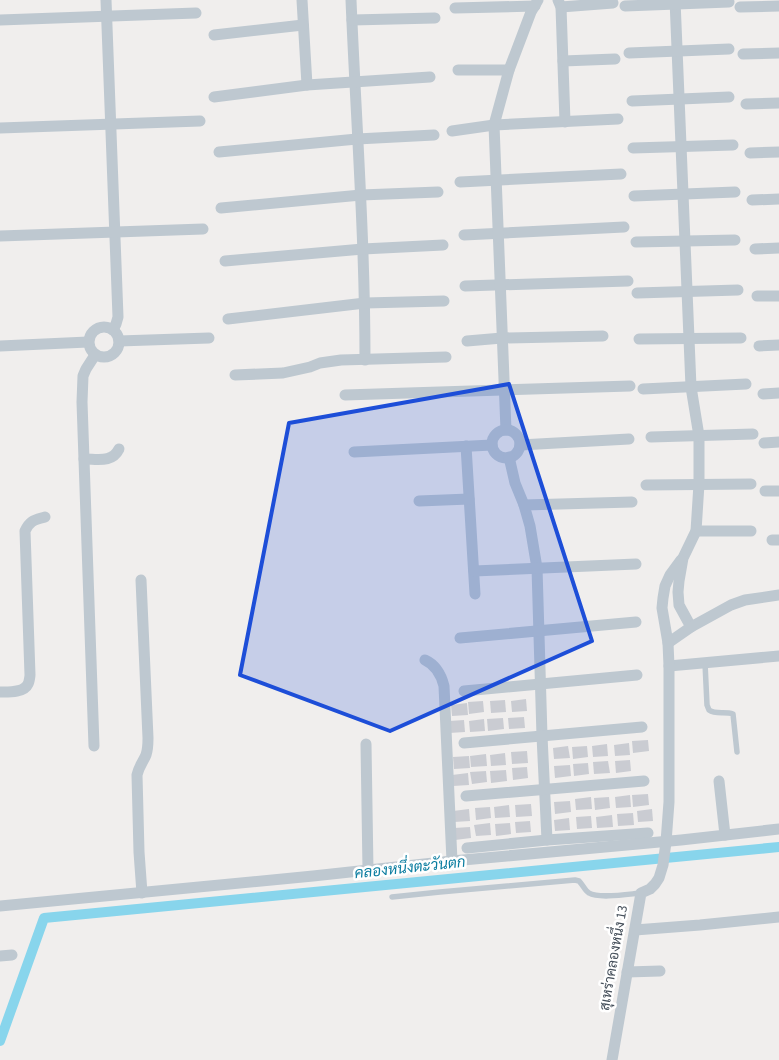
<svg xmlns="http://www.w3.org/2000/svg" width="779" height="1060" font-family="'Source Sans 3',Sarabun,sans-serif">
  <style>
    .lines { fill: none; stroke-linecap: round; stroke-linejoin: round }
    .canal { stroke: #88d5ec; stroke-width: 10 }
    .building { fill: #caccd2 }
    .lane { stroke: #bec8d0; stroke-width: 5.5 }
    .street { stroke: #bec8d0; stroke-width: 11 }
    .marked { fill: #1d4ed8; fill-opacity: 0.2; stroke: #1d4ed8; stroke-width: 4; stroke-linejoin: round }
    .labels { text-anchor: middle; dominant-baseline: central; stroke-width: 5; stroke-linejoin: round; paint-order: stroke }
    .street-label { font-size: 14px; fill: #46505b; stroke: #fff }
    .water-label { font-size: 15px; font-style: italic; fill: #0b7da0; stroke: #fff }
  </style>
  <rect width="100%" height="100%" fill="#f0eeed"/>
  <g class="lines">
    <polyline class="canal" points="0,1041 44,918 779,847"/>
  </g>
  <g class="building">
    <polygon points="526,699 527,711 512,712 511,701"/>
    <polygon points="505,700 506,712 491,713 490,701"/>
    <polygon points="483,701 484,712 469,714 468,702"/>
    <polygon points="467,703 468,715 452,716 451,705"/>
    <polygon points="524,717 525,728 509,729 508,718"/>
    <polygon points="503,718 504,729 488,731 487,719"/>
    <polygon points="484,719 485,731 470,732 469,721"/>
    <polygon points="464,720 465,732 449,733 449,721"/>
    <polygon points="648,740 649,751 633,753 632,741"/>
    <polygon points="629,743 630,755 615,756 614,745"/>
    <polygon points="607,744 608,756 593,757 592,746"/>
    <polygon points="568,746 570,758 554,759 553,748"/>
    <polygon points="587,746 588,757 573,759 572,747"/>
    <polygon points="527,751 528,763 512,764 511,752"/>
    <polygon points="505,753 506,765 491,766 490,755"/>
    <polygon points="486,754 487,766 471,767 470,756"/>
    <polygon points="469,756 470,768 454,769 453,757"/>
    <polygon points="630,760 631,771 616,773 615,761"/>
    <polygon points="608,761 610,773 594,774 593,762"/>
    <polygon points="588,763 589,774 574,776 573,764"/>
    <polygon points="570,765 571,776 555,778 554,766"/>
    <polygon points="527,767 528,778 513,780 512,768"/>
    <polygon points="506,770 507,781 491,783 490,771"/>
    <polygon points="486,771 487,782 472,784 470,772"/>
    <polygon points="468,773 469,785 453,786 452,775"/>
    <polygon points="648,794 649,805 633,807 632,795"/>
    <polygon points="630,795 631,807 616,808 615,797"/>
    <polygon points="591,797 592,809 576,810 575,799"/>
    <polygon points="609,797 610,808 595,810 594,798"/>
    <polygon points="570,801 571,812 555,814 554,802"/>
    <polygon points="531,804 532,816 516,817 515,805"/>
    <polygon points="509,805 510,817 495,818 494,807"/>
    <polygon points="490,807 491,818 476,820 475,808"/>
    <polygon points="469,809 470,821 454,822 453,811"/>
    <polygon points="652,809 653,821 638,822 637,811"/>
    <polygon points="633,813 634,825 618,826 617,814"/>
    <polygon points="612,815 613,827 597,828 596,817"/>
    <polygon points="591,816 592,828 577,829 576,817"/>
    <polygon points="569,818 570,830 555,831 554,820"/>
    <polygon points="530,821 531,832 516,833 515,822"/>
    <polygon points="490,823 491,835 476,836 474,825"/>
    <polygon points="510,823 511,834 496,836 495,824"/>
    <polygon points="470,827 471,838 455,840 454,828"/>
  </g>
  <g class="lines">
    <g class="lane">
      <path d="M705,663L707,705L709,710C716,715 725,711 733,714L737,752"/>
      <path d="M392,897L440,892L575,880L579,881C583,885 585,891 589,893C599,899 629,894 641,893"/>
    </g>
    <g class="street">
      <polyline points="106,0 118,317 116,324 113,330"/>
      <polyline points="302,0 307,85"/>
      <path d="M351,0C356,120 365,240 365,360"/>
      <polyline points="558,0 561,7 565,122"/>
      <polyline points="675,0 691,387 699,436 699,484 696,531 683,558 679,581 678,592 679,605 691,627"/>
      <polyline points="625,6 729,2"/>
      <polyline points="561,7 613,3"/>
      <polyline points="740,7 779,6"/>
      <polyline points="455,8 535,6"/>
      <polyline points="0,20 196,13"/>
      <polyline points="352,20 435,18"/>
      <polyline points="214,35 303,25"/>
      <polyline points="629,53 729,49"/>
      <polyline points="743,54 779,53"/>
      <polyline points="563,61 615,59"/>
      <polyline points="458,70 509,70"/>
      <polyline points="214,97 307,85 430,77"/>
      <polyline points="632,101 729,97"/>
      <polyline points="746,104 779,103"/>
      <polyline points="0,128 200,121"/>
      <polyline points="452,131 494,125 618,119"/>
      <polyline points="633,148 733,145"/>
      <polyline points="219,152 357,139 434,135"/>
      <polyline points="750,153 779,152"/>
      <polyline points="460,182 621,174"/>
      <polyline points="634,196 735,192"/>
      <polyline points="752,200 779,199"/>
      <polyline points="221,208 361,195 438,192"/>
      <polyline points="464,235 624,227"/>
      <polyline points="0,236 203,229"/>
      <polyline points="636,242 735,240"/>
      <polyline points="755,249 779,248"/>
      <polyline points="225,261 363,249 443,245"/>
      <polyline points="465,286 628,281"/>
      <polyline points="637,293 738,290"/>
      <polyline points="757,296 779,296"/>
      <polyline points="228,319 365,303 444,301"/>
      <circle cx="104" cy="342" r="15"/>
      <polyline points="639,339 741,338"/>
      <polyline points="119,341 209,338"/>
      <polyline points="467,341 502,338 603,336"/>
      <polyline points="0,346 88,342"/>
      <polyline points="759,346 779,345"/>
      <polyline points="235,375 283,373 310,367 320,363 341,360 446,357"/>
      <polyline points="643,389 746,384"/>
      <polyline points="763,394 779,393"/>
      <polyline points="345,395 630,386"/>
      <polyline points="506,430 494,125 509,70 531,12 538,0"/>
      <circle cx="506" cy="444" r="14"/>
      <polyline points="651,437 753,434"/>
      <polyline points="764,443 779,442"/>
      <polyline points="520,445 629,439"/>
      <polyline points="466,446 475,594"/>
      <polyline points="354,452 492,445"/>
      <polyline points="509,457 515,483 524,505 530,526 537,568 542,736 547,840"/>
      <path d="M84,459C98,459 112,463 119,449"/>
      <polyline points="646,485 751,484"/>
      <polyline points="765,491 779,491"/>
      <polyline points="419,501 469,499"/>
      <polyline points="524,505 632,502"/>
      <polyline points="696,531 751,531"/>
      <polyline points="772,540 779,540"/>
      <polyline points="474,571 636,564"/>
      <path d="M141,580L148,738C148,744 148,749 146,755C143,762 139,766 137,775L139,852L142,893"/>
      <polyline points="460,638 636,622"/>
      <polyline points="668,643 691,627 731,605 745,600 779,595"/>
      <path d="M425,660C436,665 441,674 444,686L452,861"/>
      <polyline points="669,666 779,656"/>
      <polyline points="464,691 637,675"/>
      <path d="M0,692C8,692 24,693 28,684C29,683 30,676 30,675L25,531C30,520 35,520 45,517"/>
      <polyline points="464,743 642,727"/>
      <polyline points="366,744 368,870"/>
      <polyline points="94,746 82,402 83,376 86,369 95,355"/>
      <polyline points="719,781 725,835"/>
      <polyline points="466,796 644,781"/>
      <polyline points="467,848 547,840 648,833"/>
      <polyline points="0,906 313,876 452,861 681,840 779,829"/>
      <polyline points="635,930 700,925 779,917"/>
      <polyline points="0,956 12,955"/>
      <polyline points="627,972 660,971"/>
      <polyline points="612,1060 641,893 650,889 655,884 659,878 663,865 666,842 669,802 669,666 668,643 662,608 663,598 665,586 670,575 681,560"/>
    </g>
  </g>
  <path class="marked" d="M509,384L592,641L390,731L240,675L289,423Z"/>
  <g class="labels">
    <g class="street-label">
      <text transform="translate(614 958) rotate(-80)">สุเหร่าคลองหนึ่ง 13</text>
    </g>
    <g class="water-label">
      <text transform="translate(410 868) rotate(-6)">คลองหนึ่งตะวันตก</text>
    </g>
  </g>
</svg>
